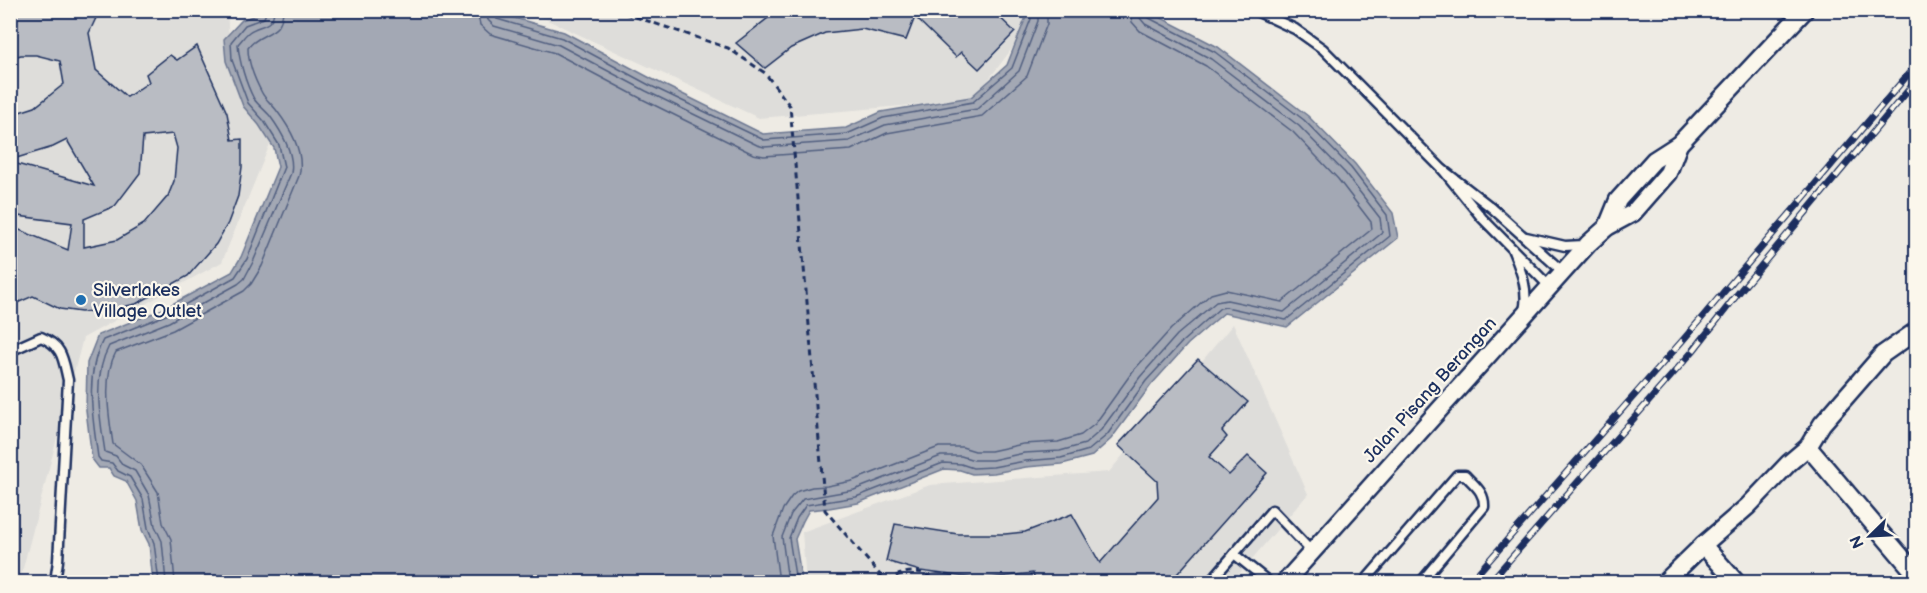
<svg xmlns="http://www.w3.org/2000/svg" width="1927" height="593" font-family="'Balsamiq Sans',sans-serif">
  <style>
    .built { fill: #deddda }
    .water { fill: #a3a8b4; stroke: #6d7892; stroke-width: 1.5 }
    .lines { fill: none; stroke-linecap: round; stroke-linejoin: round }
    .shore { stroke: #515f80; stroke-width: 1.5 }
    .building { fill: #b9bcc3; stroke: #1b2f5e; stroke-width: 1.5; fill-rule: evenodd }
    .service-casing { stroke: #1b2f5e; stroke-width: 13 }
    .minor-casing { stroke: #1b2f5e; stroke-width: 21 }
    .path { stroke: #1b2f5e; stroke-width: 3; stroke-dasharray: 6 4.5; stroke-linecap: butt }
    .service { stroke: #fbf7ec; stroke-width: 8 }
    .minor { stroke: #fbf7ec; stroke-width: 16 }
    .rail-casing { stroke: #1b2f5e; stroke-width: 7 }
    .rail { stroke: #fbf7ec; stroke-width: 4.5; stroke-dasharray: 14; stroke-linecap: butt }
    .poi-dot { fill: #1f6fb2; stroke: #fbf7ec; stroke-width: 2 }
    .labels { text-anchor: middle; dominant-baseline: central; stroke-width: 4.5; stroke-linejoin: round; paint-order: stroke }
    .poi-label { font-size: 18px; fill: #1b2f5e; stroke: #fbf7ec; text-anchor: start }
    .street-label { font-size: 18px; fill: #1b2f5e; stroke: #fbf7ec }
  </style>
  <rect width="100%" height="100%" fill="#eeebe4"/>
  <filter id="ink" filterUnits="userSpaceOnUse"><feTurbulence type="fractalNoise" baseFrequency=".0167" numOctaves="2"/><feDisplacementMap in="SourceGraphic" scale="12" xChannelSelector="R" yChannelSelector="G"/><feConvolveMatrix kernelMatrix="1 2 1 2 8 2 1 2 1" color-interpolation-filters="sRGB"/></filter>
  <g filter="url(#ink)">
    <g class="built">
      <polygon points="1030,10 1033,21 973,100 759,118 528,11"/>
      <polygon points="10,11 227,11 231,67 274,134 222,262 83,338 22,572 17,582 10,582"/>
      <polygon points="1233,324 1308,494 1232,582 806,582 802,532 930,485 1109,472"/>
    </g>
    <polygon class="water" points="268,10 490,11 564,32 652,79 763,134 846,128 881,112 971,97 1007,65 1026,17 1023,11 1148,11 1218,47 1308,116 1355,164 1393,213 1398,238 1287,327 1224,313 1188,344 1151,385 1111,439 1092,456 1062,464 1026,467 994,473 972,474 960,470 944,469 858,503 829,508 809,510 803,521 795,539 802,582 153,582 149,544 142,530 137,501 126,481 114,476 109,468 99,468 92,459 86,410 87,363 98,335 163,309 232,272 241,257 278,167 274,148 259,125 243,106 226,61 224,39 242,20"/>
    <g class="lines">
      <g class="shore">
        <polyline points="477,10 480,25 490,34 555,53 642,99 753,154 764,156 851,150 887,133 982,116 1027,76 1047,24 1047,10"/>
        <polyline points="486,10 488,20 494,26 559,45 646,91 757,145 764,147 849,141 885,125 977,109 1019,71 1038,21 1038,10"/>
        <polyline points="493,10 494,15 497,19 562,38 649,85 764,140 847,134 883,118 973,102 1012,68 1031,19 1029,10"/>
        <path d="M159,582L154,543L148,528L143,499L130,477L118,471L112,463L101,461L98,457C93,419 84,375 103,340L166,315L235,277L247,259L284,167L279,145L264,121L248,103L232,60L231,42L245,25L264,18L267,10"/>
        <path d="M166,582L162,541L155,526L149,495L135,471L123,465L116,456L105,452C100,418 92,377 109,346L169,322L238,284L244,279L253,262L291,173C295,153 281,131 270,116C265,110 258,105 254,99C246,84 239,61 238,44C241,41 245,35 249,32C260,24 273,28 274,10"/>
        <path d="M175,582L171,539L163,523L158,492L141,465L113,444C109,417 102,377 116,352L173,330L244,291L251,284L262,266L299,176C305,153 290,128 277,111C272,104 265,99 262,93C255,80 248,62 248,48C260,31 282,37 283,10"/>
        <polyline points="779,582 773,536 783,509 792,496 798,491 812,487 827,486 852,481 939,447 962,447 975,451 991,451 1023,444 1058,442 1081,435 1095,424 1133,371 1171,329 1211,294 1226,290 1282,302 1372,229 1371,222 1338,179 1293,132 1206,66 1140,31 1132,22 1130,10"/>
        <polyline points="788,582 782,537 791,514 803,499 854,490 941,456 961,456 974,460 992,460 1024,453 1060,451 1085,444 1101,430 1140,377 1177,335 1216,302 1227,300 1284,312 1382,233 1380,218 1345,173 1299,126 1211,59 1145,24 1140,18 1139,10"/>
        <polyline points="796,582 789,538 797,518 806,505 856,497 943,463 961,464 973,468 993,467 1025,461 1061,458 1089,450 1107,435 1146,381 1183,341 1220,308 1226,307 1286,320 1390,236 1387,215 1351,168 1304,120 1215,52 1149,18 1146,10"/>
      </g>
    </g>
    <g class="building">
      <path d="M10,10H72L96,18L89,33L96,70L127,97L149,82L146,74L170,55L177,60L197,46L227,113L232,140L242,139V167L238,196L228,223L216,244L188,276L136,304L107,310L81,312L60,309L33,296L10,306V226L68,250L72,223L10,215V162L94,186L67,140L53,147L10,160V115L35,107L64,84L60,61L36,55H21L10,58ZM173,134L177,148L174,181L168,196L144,224L117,240L84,247V219L115,206L140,173L143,137Z"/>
      <polygon points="781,10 992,10 1015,32 979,69 961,52 956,57 915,17 906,40 862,29 825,33 791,48 765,68 736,43 772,15"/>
      <polygon points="1198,359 1248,402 1222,431 1227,437 1209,457 1229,475 1248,456 1267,473 1170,582 1035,582 1033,573 982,579 920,571 886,561 895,524 958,534 1005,534 1025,532 1072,514 1100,563 1158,497 1157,481 1118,445"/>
    </g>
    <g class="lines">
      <g class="service-casing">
        <g id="service">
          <polyline points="1254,10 1295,29 1323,49 1443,170"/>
          <polyline points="1526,237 1565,246 1584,245"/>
          <path d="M1513,251C1521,271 1529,290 1524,311"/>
          <polyline points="1549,286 1482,218 1443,170 1492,208 1562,271"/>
          <path d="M10,351L41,337C63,346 63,359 68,380L58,561L55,582"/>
          <polyline points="1234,554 1269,582"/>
          <polyline points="1210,582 1272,510 1312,552"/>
          <path d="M1364,582L1457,475H1465C1474,485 1485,492 1484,507L1421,582"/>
        </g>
      </g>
      <g class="minor-casing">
        <g id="minor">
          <polyline points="1607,227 1618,200 1654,160 1679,144 1805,10"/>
          <polyline points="1808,447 1916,574"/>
          <polyline points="1703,545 1736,582"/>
          <polyline points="1285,582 1588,244 1607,227 1633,213 1668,173 1679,144"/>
          <polyline points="1665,582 1703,545 1748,506 1789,463 1808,447 1822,424 1883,354 1916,331"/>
        </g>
      </g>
      <g class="path">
        <polyline points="615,10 728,48 765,73 790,106 825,510 886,582"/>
        <path d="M887,582C903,569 922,568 938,582"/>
      </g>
      <use href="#service" class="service"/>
      <use href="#minor" class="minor"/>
      <g class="rail-casing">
        <g id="rail">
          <polyline points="1470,582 1683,340 1916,65"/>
          <polyline points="1490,582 1693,351 1740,291 1916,81"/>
        </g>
      </g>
      <use href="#rail" class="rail"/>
    </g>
  </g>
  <circle class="poi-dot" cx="81" cy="300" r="6"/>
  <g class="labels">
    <g class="poi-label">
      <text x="93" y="290">Silverlakes<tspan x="93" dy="21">Village Outlet</tspan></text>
    </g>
    <g class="street-label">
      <text transform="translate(1430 390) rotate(-48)">Jalan Pisang Berangan</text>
    </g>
  </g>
  <rect width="1927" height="593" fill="none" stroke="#fbf7ec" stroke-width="36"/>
  <rect x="18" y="18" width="1891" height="557" fill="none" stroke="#1b2f5e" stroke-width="2" filter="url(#ink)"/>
  <g transform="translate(1870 536) rotate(246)" stroke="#fbf7ec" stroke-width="4.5" paint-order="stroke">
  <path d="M0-4.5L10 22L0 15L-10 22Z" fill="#1b2f5e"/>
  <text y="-9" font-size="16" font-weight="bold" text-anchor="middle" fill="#1b2f5e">N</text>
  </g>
</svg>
